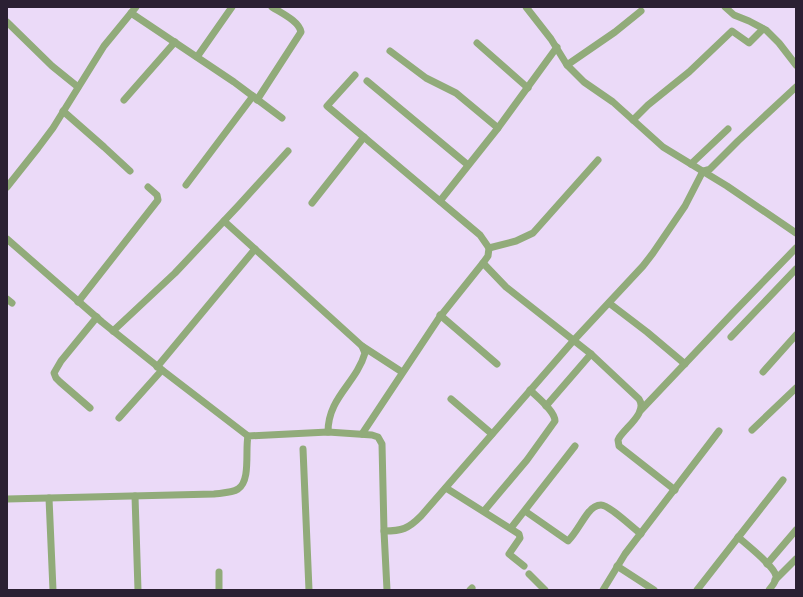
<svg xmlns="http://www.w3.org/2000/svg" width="803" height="597" font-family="'Asap Condensed',sans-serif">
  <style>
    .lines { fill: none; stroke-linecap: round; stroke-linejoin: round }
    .minor { stroke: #91ab7a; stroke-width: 7 }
  </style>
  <rect width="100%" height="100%" fill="#ebdaf8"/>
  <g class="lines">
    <g class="minor">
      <polyline points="526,7 551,39 567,65 584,82 613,102 663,147 727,186 796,233"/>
      <polyline points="725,7 734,15 749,21 766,30 779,43 796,65"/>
      <polyline points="131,13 234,82 282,118"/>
      <polyline points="7,22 52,66 78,87"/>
      <polyline points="477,43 528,88"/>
      <polyline points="390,51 426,78 456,93 498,128"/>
      <polyline points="197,57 232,7"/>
      <polyline points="567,65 615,32 641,11"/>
      <polyline points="355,75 327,106 480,235 489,248 488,256 483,263 439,318 362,434"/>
      <polyline points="367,81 468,165"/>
      <polyline points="124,100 175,42"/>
      <path d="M257,100L301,32C299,21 281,13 272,7"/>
      <polyline points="63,111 104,147 130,171"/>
      <polyline points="633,120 648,105 689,72 732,31 749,43 763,29"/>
      <polyline points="691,164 728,129"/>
      <polyline points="186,185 253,96"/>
      <polyline points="7,187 38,148 53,128 104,46 136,7"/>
      <polyline points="440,201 498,128 557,47"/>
      <polyline points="312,203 364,137"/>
      <path d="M224,221L362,346L365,353C356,384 328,397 328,432"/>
      <polyline points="7,239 102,322 162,370 248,436"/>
      <polyline points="489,248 516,241 533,233 598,160"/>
      <path d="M483,263L506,287L591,354L639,399C648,412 626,427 619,438L618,440L619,446L675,490"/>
      <polyline points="7,299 12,303"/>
      <polyline points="78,302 158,200 157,195 148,187"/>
      <polyline points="609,303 647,332 685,364"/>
      <polyline points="440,315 497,364"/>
      <polyline points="113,331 175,273 239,205 288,151"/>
      <polyline points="731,337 796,269"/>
      <polyline points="362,346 402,372"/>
      <polyline points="157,367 255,249"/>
      <polyline points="763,372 796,335"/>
      <polyline points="451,399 492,434"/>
      <polyline points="546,406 591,354"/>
      <polyline points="90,408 60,382 56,378 54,373 61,361 97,317"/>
      <polyline points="641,410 732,314 796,248"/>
      <polyline points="119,418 162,370"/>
      <polyline points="752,430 796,388"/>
      <polyline points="303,449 309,590"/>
      <polyline points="446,488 519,534 520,538 509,554 524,566"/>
      <polyline points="135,496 138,590"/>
      <polyline points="49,498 53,590"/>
      <path d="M7,499L214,494C221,493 232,493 238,489C251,481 245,450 248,436L328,432L372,435L378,437L382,444L384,531L387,590"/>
      <path d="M484,511L527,460L555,421C555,411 537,397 530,390"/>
      <path d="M525,511L568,541C576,533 581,522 588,513C591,509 595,505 601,505C609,505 633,528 641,534"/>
      <polyline points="511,528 575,446"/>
      <path d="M384,531C402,531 408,529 421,516L574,340L643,266L653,253L685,206L703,171L710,169L738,141L796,87"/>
      <path d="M738,537C746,544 775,567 776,576C777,581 772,586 769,590"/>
      <polyline points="767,564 796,530"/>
      <polyline points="617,566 654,590"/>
      <polyline points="219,572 219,590"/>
      <polyline points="529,574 545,590"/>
      <polyline points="775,580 796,559"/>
      <polyline points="470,590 472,588"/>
      <polyline points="603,590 625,554 719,431"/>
      <polyline points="697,590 783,480"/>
    </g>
  </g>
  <rect width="803" height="597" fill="none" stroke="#2b2033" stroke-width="16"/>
</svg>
